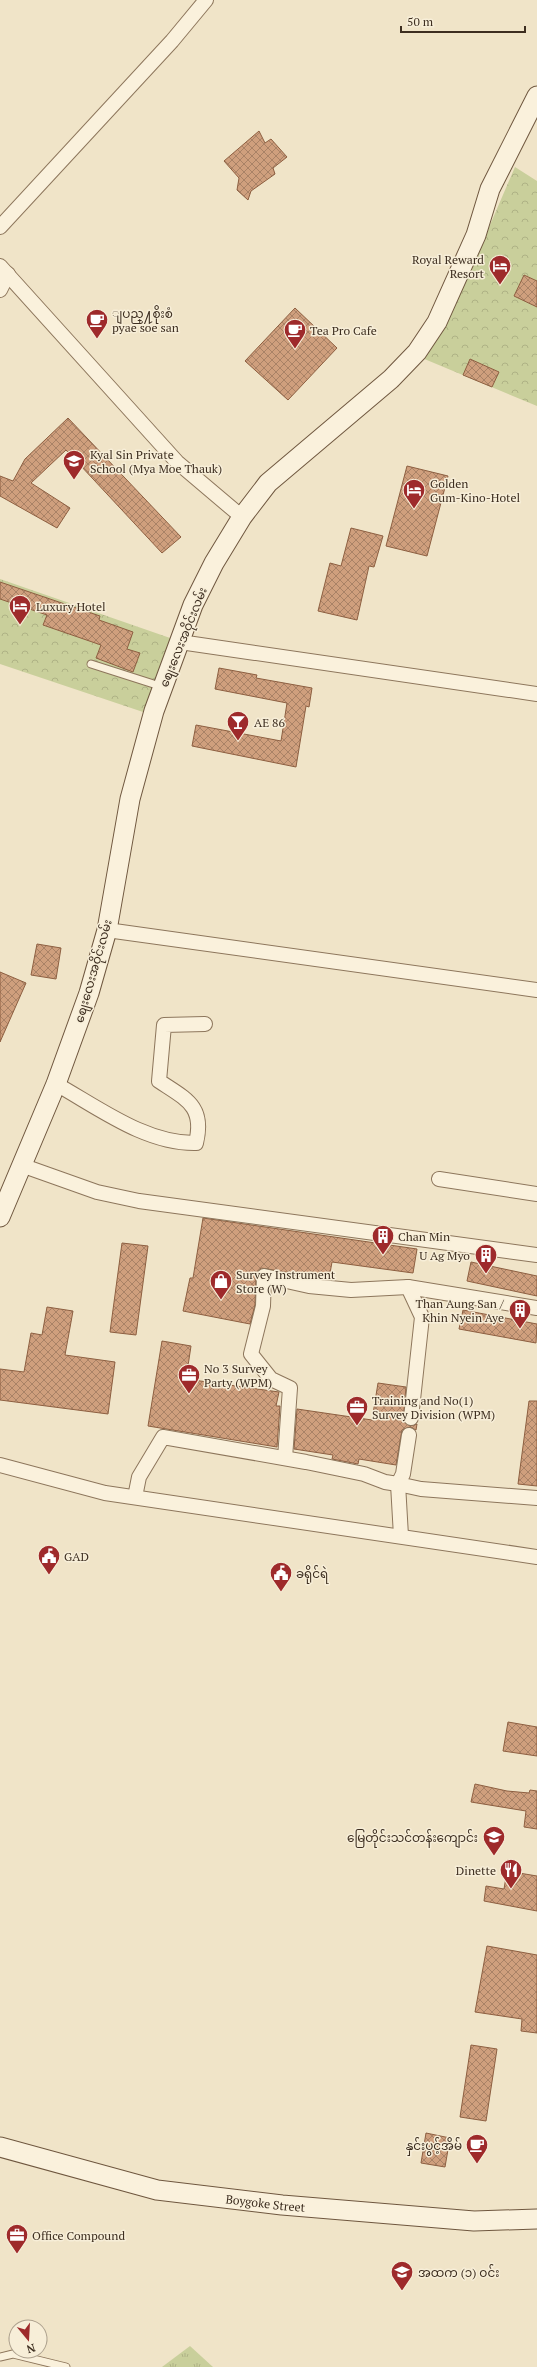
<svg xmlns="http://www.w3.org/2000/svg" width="537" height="2367" font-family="'PT Serif','Noto Sans Myanmar',serif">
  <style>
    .grass { fill: url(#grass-tufts) }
    .park { fill: url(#park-crowns) }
    .building { fill: url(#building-cross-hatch); stroke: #8d5f41 }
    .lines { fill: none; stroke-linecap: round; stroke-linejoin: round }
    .lane-casing { stroke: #8d765c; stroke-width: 9 }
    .street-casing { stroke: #8d765c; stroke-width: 16 }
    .secondary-casing { stroke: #6f573f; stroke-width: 21 }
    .lane { stroke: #faf1dc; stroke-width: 7 }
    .street { stroke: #faf1dc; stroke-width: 14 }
    .secondary { stroke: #faf1dc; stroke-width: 19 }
    .labels { text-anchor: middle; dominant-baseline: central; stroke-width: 3; stroke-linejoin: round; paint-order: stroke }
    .poi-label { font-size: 12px; fill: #3d2e20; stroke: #f7eed8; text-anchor: start }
    .street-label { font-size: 12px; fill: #3d2e20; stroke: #f7eed8 }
  </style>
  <defs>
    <pattern id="grass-tufts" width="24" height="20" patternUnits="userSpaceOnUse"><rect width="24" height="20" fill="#c9cf9b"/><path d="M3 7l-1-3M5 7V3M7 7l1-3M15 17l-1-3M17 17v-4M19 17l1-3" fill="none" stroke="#aeb285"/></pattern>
    <pattern id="park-crowns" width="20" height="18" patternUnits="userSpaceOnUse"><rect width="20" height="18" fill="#c9cf9b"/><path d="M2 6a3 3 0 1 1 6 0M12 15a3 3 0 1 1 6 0" fill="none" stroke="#aeb285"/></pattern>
    <pattern id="building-cross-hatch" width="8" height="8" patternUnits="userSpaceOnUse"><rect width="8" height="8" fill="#cf9f7d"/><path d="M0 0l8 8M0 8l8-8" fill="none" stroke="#a98266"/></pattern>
  </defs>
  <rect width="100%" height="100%" fill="#f0e4c8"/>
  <polygon class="grass" points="190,2346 213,2367 162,2367"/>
  <g class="park">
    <polygon points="515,167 537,181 537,406 422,358 484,239"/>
    <polygon points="0,579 173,639 146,713 0,664"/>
  </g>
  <g class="building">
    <polygon points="259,131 265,143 271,139 287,157 273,168 275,174 251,191 248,200 237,190 239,178 224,161"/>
    <polygon points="524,275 537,281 537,307 514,296"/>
    <polygon points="295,308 337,348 288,400 245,361"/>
    <polygon points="470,359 499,372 492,387 463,375"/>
    <polygon points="68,418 181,537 162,553 66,450 31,483 70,508 57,528 0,496 0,476 13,481 25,459"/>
    <polygon points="407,466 448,476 427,556 386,546"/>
    <polygon points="351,528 383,536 374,567 369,566 357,620 318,611 330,563 341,566"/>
    <polygon points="0,582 100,616 99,620 133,632 127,649 140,653 133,672 96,658 101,645 43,625 47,615 0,599"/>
    <polygon points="219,668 257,675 256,678 312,688 309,707 306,706 296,767 192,746 196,725 281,741 287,703 215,689"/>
    <polygon points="37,944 61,948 56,979 31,975"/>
    <polygon points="0,972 26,983 0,1042"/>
    <polygon points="203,1218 417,1249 413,1273 332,1262 329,1279 261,1268 256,1275 255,1305 250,1324 183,1311 190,1278 193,1278"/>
    <polygon points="122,1243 148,1246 136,1335 110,1332"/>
    <polygon points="471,1262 537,1276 537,1296 467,1281"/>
    <polygon points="47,1307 73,1311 65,1355 115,1362 108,1414 0,1400 0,1369 24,1372 31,1333 42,1335"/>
    <polygon points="463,1310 537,1324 536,1343 459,1329"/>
    <polygon points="162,1341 191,1346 186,1379 279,1392 276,1406 280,1406 277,1447 148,1426"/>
    <polygon points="378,1383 406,1387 403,1421 410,1426 417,1424 416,1430 410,1427 402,1430 396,1465 359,1459 358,1464 332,1459 333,1455 294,1449 297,1409 372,1420"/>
    <polygon points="529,1401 537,1401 537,1486 518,1484"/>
    <polygon points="508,1722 537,1727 537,1756 503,1751"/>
    <polygon points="475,1784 507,1791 529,1793 530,1790 537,1791 537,1829 524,1827 526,1811 471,1802"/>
    <polygon points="507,1871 537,1876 537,1911 484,1901 486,1886 504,1889"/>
    <polygon points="487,1946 537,1955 537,2033 521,2031 522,2019 475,2012"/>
    <polygon points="471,2045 497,2049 486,2121 460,2117"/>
    <polygon points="426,2133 450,2138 445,2167 421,2163"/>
  </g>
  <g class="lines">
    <g class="lane-casing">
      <g id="lane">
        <polyline points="91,664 163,687"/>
        <polyline points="0,2357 13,2354 66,2367"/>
      </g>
    </g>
    <g class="street-casing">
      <g id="street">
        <polyline points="0,227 172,41 206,0"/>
        <polyline points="0,266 177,462 242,517"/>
        <polyline points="0,290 8,274"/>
        <polyline points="180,642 537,694"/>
        <polyline points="107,930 537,990"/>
        <path d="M56,1084C99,1108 146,1144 196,1143C205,1106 186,1099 159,1081L164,1025L205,1024"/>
        <polyline points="21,1165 97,1192 139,1201 537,1255"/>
        <polyline points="439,1179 537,1194"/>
        <polyline points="411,1418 422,1317 408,1287 537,1308"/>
        <polyline points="285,1458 290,1388 271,1379 251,1354 263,1306 264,1276 309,1286 351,1290 408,1287"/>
        <polyline points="0,1465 105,1493 537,1557"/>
        <polyline points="135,1497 139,1477 163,1437 306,1462 364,1474 385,1482 398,1484 403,1474 409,1435"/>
        <polyline points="401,1536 398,1484 421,1489 537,1498"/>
      </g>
    </g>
    <g class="secondary-casing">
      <g id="secondary">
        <polyline points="0,1217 56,1084 89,993 107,930 130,799 154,711 193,605 214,563 242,517 268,483 391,379 417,352 437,322 476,235 490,189 537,96"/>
        <path id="s1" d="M0,2147L157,2190L282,2205L474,2221L537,2219"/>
      </g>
    </g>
    <use href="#lane" class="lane"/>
    <use href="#street" class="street"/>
    <use href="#secondary" class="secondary"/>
  </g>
  <defs>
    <g id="hotel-pin" transform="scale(1.15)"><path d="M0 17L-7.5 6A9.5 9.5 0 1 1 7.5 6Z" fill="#9e2a2b" stroke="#f7eed8"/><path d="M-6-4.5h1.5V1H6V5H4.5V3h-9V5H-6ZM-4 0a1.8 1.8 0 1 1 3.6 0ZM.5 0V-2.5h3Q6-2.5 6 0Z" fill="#fff"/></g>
    <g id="cafe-pin" transform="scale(1.15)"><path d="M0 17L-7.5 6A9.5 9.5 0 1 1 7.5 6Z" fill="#9e2a2b" stroke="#f7eed8"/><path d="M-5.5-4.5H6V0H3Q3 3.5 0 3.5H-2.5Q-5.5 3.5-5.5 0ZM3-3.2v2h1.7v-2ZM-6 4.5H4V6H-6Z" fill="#fff"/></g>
    <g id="school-pin" transform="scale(1.15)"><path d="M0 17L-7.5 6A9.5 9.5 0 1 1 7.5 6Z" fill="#9e2a2b" stroke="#f7eed8"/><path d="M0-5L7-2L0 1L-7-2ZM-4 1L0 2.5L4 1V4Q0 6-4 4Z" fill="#fff"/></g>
    <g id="bar-pin" transform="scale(1.15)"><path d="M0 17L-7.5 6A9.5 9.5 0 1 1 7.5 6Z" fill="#9e2a2b" stroke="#f7eed8"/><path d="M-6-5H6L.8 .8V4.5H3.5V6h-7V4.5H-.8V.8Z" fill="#fff"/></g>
    <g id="building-pin" transform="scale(1.15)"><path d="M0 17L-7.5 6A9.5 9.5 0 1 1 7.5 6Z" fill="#9e2a2b" stroke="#f7eed8"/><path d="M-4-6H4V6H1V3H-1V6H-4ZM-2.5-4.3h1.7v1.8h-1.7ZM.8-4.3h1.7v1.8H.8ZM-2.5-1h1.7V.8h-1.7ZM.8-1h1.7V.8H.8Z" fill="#fff"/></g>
    <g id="shop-pin" transform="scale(1.15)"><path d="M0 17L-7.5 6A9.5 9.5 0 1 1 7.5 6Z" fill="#9e2a2b" stroke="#f7eed8"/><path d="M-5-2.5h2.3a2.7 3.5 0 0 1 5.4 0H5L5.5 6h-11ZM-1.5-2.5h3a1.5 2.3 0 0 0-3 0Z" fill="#fff"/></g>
    <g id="office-pin" transform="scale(1.15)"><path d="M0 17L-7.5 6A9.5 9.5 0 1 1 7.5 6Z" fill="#9e2a2b" stroke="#f7eed8"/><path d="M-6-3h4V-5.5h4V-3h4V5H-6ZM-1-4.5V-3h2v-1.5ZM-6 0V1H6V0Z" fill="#fff"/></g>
    <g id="civic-pin" transform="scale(1.15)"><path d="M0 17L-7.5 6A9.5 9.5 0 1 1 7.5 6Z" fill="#9e2a2b" stroke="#f7eed8"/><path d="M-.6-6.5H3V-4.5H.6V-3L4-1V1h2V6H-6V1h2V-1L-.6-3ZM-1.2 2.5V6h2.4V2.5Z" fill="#fff"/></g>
    <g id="restaurant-pin" transform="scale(1.15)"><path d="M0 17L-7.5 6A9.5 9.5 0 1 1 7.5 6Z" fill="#9e2a2b" stroke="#f7eed8"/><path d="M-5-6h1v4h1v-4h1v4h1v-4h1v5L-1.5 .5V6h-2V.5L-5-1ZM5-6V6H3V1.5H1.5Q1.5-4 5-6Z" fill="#fff"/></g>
  </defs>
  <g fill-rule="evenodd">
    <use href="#hotel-pin" x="500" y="266"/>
    <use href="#cafe-pin" x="97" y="320"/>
    <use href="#cafe-pin" x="295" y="330"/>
    <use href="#school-pin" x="74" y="461"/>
    <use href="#hotel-pin" x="414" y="490"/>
    <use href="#hotel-pin" x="20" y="606"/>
    <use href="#bar-pin" x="238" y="722"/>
    <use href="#building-pin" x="383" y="1236"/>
    <use href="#building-pin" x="486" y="1255"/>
    <use href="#shop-pin" x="221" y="1281"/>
    <use href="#building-pin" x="520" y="1310"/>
    <use href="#office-pin" x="189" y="1375"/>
    <use href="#office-pin" x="357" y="1407"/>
    <use href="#civic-pin" x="49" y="1556"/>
    <use href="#civic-pin" x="281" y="1573"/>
    <use href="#school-pin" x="494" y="1837"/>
    <use href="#restaurant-pin" x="511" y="1870"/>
    <use href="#cafe-pin" x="477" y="2145"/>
    <use href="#office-pin" x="17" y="2235"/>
    <use href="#school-pin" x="402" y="2272"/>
  </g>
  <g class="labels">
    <g class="poi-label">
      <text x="484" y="259" text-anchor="end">Royal Reward<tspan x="484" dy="14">Resort</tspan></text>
      <text x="112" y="313">ျပည္႔စိုးစံ<tspan x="112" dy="14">pyae soe san</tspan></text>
      <text x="310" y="330">Tea Pro Cafe</text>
      <text x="90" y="454">Kyal Sin Private<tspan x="90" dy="14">School (Mya Moe Thauk)</tspan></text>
      <text x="430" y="483">Golden<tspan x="430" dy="14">Gum-Kino-Hotel</tspan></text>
      <text x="36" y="606">Luxury Hotel</text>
      <text x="254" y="722">AE 86</text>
      <text x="398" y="1236">Chan Min</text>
      <text x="470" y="1255" text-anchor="end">U Ag Myo</text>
      <text x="236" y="1274">Survey Instrument<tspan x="236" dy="14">Store (W)</tspan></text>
      <text x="504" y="1303" text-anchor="end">Than Aung San /<tspan x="504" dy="14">Khin Nyein Aye</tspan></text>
      <text x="204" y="1368">No 3 Survey<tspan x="204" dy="14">Party (WPM)</tspan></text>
      <text x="372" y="1400">Training and No(1)<tspan x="372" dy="14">Survey Division (WPM)</tspan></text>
      <text x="64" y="1556">GAD</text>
      <text x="296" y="1573">ခရိုင်ရဲ</text>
      <text x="478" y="1837" text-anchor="end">မြေတိုင်းသင်တန်းကျောင်း</text>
      <text x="496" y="1870" text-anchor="end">Dinette</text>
      <text x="462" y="2145" text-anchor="end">နှင်းပွင့်အိမ်</text>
      <text x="32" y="2235">Office Compound</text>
      <text x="418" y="2272">အထက (၁) ဝင်း</text>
    </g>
    <g class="street-label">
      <text transform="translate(183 637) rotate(-68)">စျေးလေးအဝိုင်းလမ်း</text>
      <text transform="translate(93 971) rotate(-74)">စျေးလေးအဝိုင်းလမ်း</text>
      <text stroke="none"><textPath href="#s1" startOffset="272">Boygoke Street</textPath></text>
    </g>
  </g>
  <g transform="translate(28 2339) rotate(162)"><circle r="19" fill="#f7eed8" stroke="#ada18e"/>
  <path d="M0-3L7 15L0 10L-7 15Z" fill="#9e2a2b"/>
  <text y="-6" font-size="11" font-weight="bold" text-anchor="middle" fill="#3d2e20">N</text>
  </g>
  <path d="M401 26v6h124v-6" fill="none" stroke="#3d2e20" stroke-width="2"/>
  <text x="407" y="26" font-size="12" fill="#3d2e20" stroke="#f7eed8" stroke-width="3" paint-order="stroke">50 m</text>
</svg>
